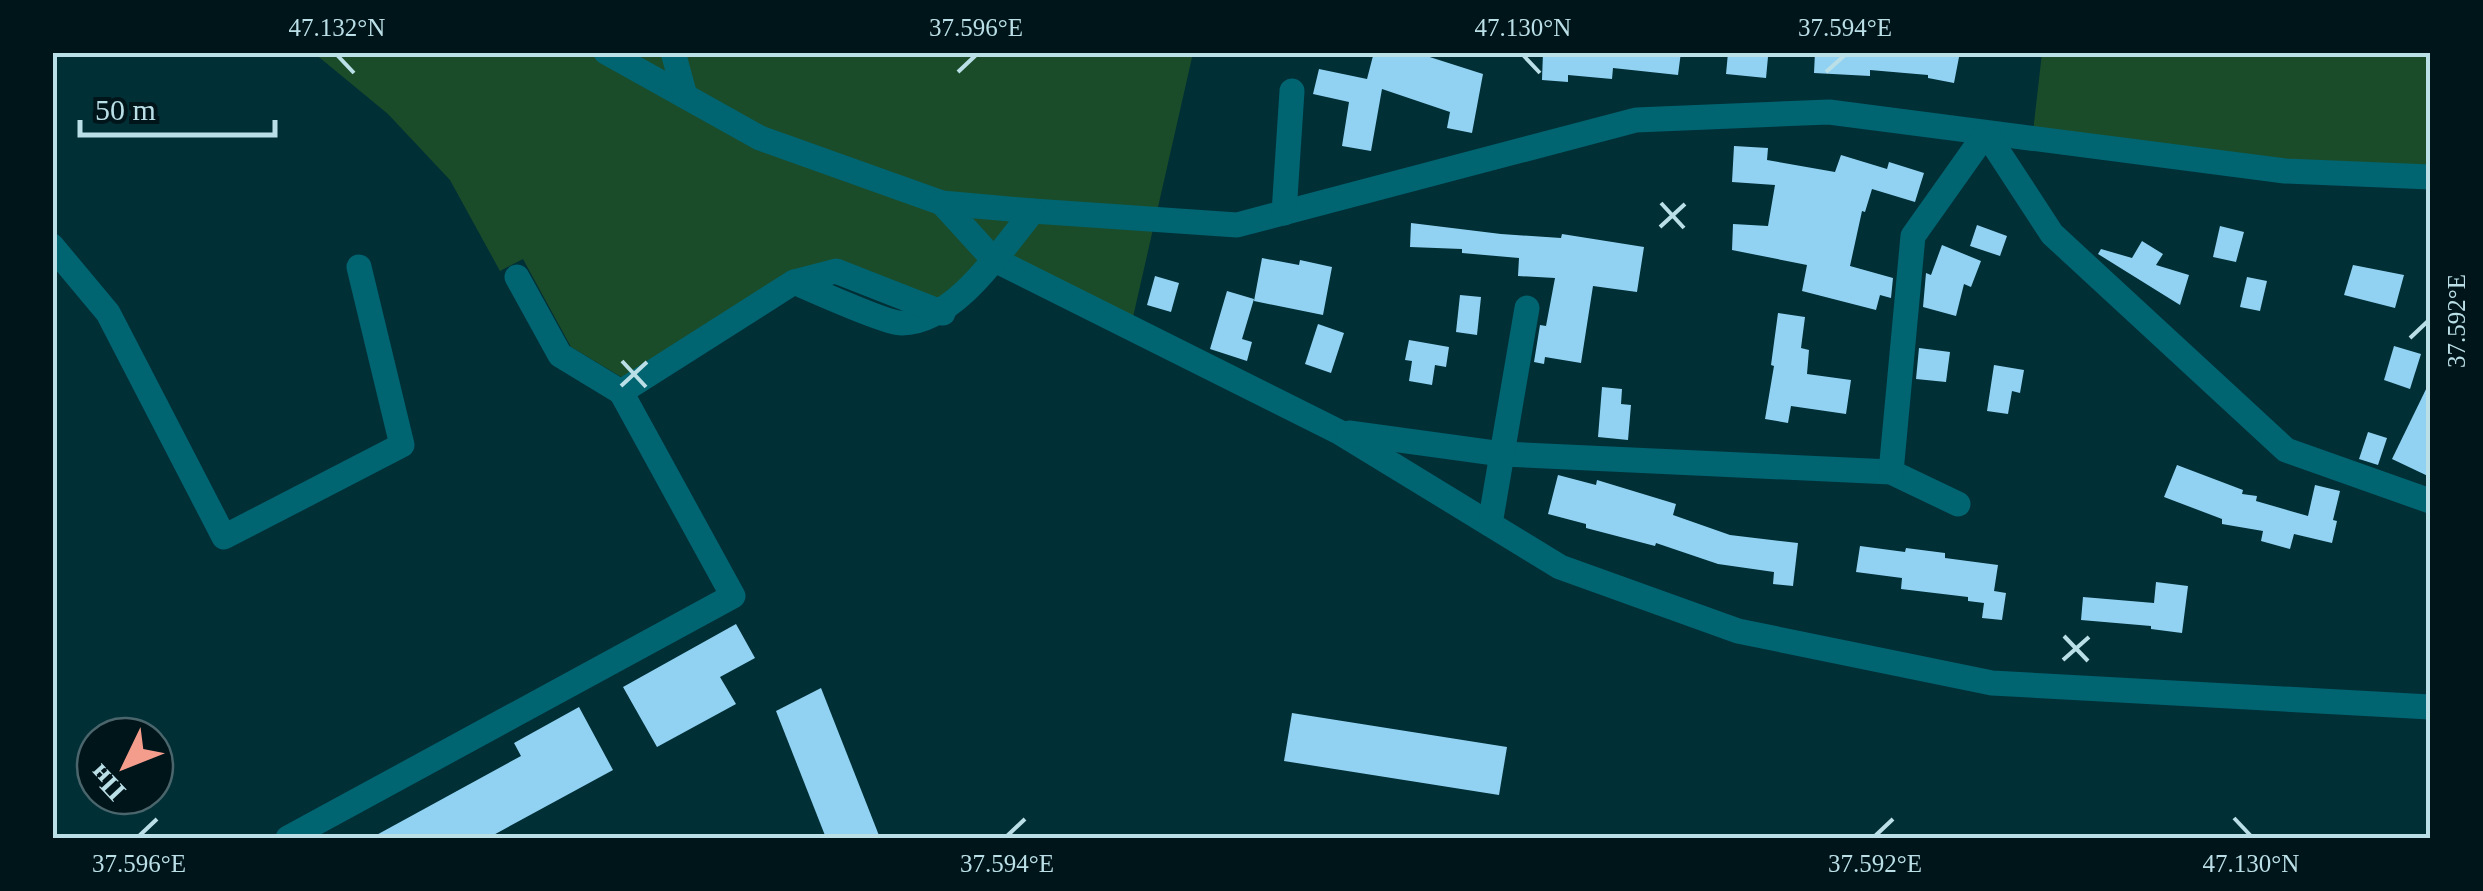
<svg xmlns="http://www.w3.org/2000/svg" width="2483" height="891" font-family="'Times New Roman',serif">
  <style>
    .green { fill: #1b4c2a }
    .building { fill: #91d2f3 }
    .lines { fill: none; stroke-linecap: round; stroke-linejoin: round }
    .minor { stroke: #006471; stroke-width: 25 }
    .ticks { fill: none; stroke: #badfe7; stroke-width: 4 }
    .neatline { fill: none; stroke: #badfe7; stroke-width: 4 }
    .ticks-label { font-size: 25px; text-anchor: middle; fill: #badfe7 }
  </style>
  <rect width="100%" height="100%" fill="#012f36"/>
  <g class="green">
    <polygon points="314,53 1193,53 1133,317 994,249 943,302 836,260 623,378 571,347 523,259 500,271 450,180 388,114"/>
    <polygon points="2042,53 2430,53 2430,170 2289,165 2033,132"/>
  </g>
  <g class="building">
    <polygon points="1374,52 1414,52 1483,74 1472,133 1447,128 1450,112 1382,89 1371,151 1342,146 1349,102 1313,94 1319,69 1367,79"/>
    <polygon points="1543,52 1681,52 1678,75 1613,68 1612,79 1568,75 1568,82 1542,80"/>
    <polygon points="1815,52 1960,52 1954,83 1928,78 1928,75 1870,70 1870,76 1814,73"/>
    <polygon points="1728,53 1768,57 1766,78 1726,74"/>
    <polygon points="1734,146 1768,148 1767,160 1835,172 1841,155 1887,169 1889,162 1924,173 1915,202 1872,189 1865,212 1862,211 1850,266 1893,278 1891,298 1880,295 1876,310 1802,291 1807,265 1732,250 1733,224 1768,226 1775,185 1732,182"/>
    <polygon points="1411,223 1501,234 1561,238 1562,234 1644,247 1637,292 1593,286 1581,363 1545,357 1544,364 1534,362 1540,325 1546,326 1555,278 1518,276 1519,258 1462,253 1462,249 1410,247"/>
    <polygon points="1977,225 2007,236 2000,256 1970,246"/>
    <polygon points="2220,226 2244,232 2236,262 2213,257"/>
    <polygon points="2142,241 2163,254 2156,265 2189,275 2180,305 2098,254 2101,249 2132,258"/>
    <polygon points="1942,245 1981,261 1971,287 1964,284 1956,316 1923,307 1926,273 1931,275"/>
    <polygon points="1262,258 1299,265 1300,260 1332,267 1323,315 1254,301"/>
    <polygon points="2353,265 2404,275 2395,308 2344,295"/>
    <polygon points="1155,276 1179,283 1171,312 1147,305"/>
    <polygon points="2247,277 2267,281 2260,311 2240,307"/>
    <polygon points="1227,291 1254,299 1242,339 1252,342 1247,361 1210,349"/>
    <polygon points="1460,295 1481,297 1477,335 1456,332"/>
    <polygon points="1778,313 1805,317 1801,348 1809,350 1807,374 1851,380 1846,414 1791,406 1788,423 1765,419 1774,366 1771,365"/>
    <polygon points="1318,324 1344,333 1331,373 1305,364"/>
    <polygon points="1409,340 1449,347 1446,367 1435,365 1432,385 1409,381 1412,361 1405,360"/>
    <polygon points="2394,346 2421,354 2410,389 2384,380"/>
    <polygon points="1919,348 1950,352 1946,382 1916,379"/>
    <polygon points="1994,365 2024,370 2020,393 2012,391 2008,414 1987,411"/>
    <polygon points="2430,381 2430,477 2392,459"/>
    <polygon points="1602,387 1622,389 1621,404 1631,405 1628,440 1598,437"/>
    <polygon points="2368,432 2387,438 2378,465 2359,459"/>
    <polygon points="2177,465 2243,490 2242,494 2257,496 2256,501 2308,516 2315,485 2340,491 2333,520 2337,521 2332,543 2294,534 2290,549 2261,541 2263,531 2222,524 2222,519 2164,497"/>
    <polygon points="1558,475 1596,485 1597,480 1676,504 1673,515 1730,535 1798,543 1793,586 1773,584 1774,572 1718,564 1656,543 1655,546 1586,528 1586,524 1548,514"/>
    <polygon points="1860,546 1905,552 1906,548 1945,553 1945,558 1998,565 1994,591 2006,593 2002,620 1982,618 1984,603 1968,601 1968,597 1901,589 1902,578 1856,572"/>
    <polygon points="2156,582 2188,586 2182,633 2151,629 2151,626 2081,620 2083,597 2154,603"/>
    <polygon points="736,624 755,658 720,677 736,704 657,747 623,687"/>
    <polygon points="821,688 880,838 826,838 776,711"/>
    <polygon points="579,707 613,770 488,838 371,838 521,756 514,743"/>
    <polygon points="1292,713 1507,747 1499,795 1284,761"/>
  </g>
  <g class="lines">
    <g class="minor">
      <polyline points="606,52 760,138 942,203 1033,211 1237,225 1636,120 1829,112 2285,171 2430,177"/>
      <polyline points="673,52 685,96"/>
      <polyline points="942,203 993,259 1339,432 1560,567 1738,631 1992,683 2430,707"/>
      <polyline points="1284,213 1292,91"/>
      <polyline points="52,246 108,313 224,537 402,445 359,267"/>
      <path d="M794,282C813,290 888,324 902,323C955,322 1002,249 1033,211"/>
      <polyline points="621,392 794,282 836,271 943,313"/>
      <polyline points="1349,433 1502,454 1891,472 1958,504"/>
      <polyline points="1891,472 1913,236 1986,133 2052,234 2286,450 2430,501"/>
      <polyline points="1490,524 1527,308"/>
      <polyline points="288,838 733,596 621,392 560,355 517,277"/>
    </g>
  </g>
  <path class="ticks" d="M337,55L354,73M1523,55L1540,73M958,72L976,55M1826,72L1845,55M1661,203L1684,228M1660,227L1685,204M2410,338L2428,321M622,361L646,387M621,386L647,362M2064,636L2088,661M2063,660L2089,637M2234,818L2251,836M139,836L157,819M1007,836L1025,819M1875,836L1893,819"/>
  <rect width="2483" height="891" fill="none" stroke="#00151a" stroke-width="110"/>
  <g transform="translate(125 766) rotate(227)"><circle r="48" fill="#00151a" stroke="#4a666c" stroke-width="2.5"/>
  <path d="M0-8L18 38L0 25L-18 38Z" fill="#f49d8d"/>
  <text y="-15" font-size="28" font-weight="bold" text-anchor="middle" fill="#badfe7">Пн</text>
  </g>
  <path d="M80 120v15h195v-15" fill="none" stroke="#badfe7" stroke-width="5"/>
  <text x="95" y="120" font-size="30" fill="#badfe7" stroke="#00151a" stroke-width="8" paint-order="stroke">50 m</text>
  <rect x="55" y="55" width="2373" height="781" class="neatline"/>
  <g class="ticks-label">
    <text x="337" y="36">47.132°N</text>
    <text x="976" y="36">37.596°E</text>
    <text x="1523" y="36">47.130°N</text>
    <text x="1845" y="36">37.594°E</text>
    <text transform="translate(2456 321) rotate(-90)" y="9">37.592°E</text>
    <text x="139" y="872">37.596°E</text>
    <text x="1007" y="872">37.594°E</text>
    <text x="1875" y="872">37.592°E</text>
    <text x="2251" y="872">47.130°N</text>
  </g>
</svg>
